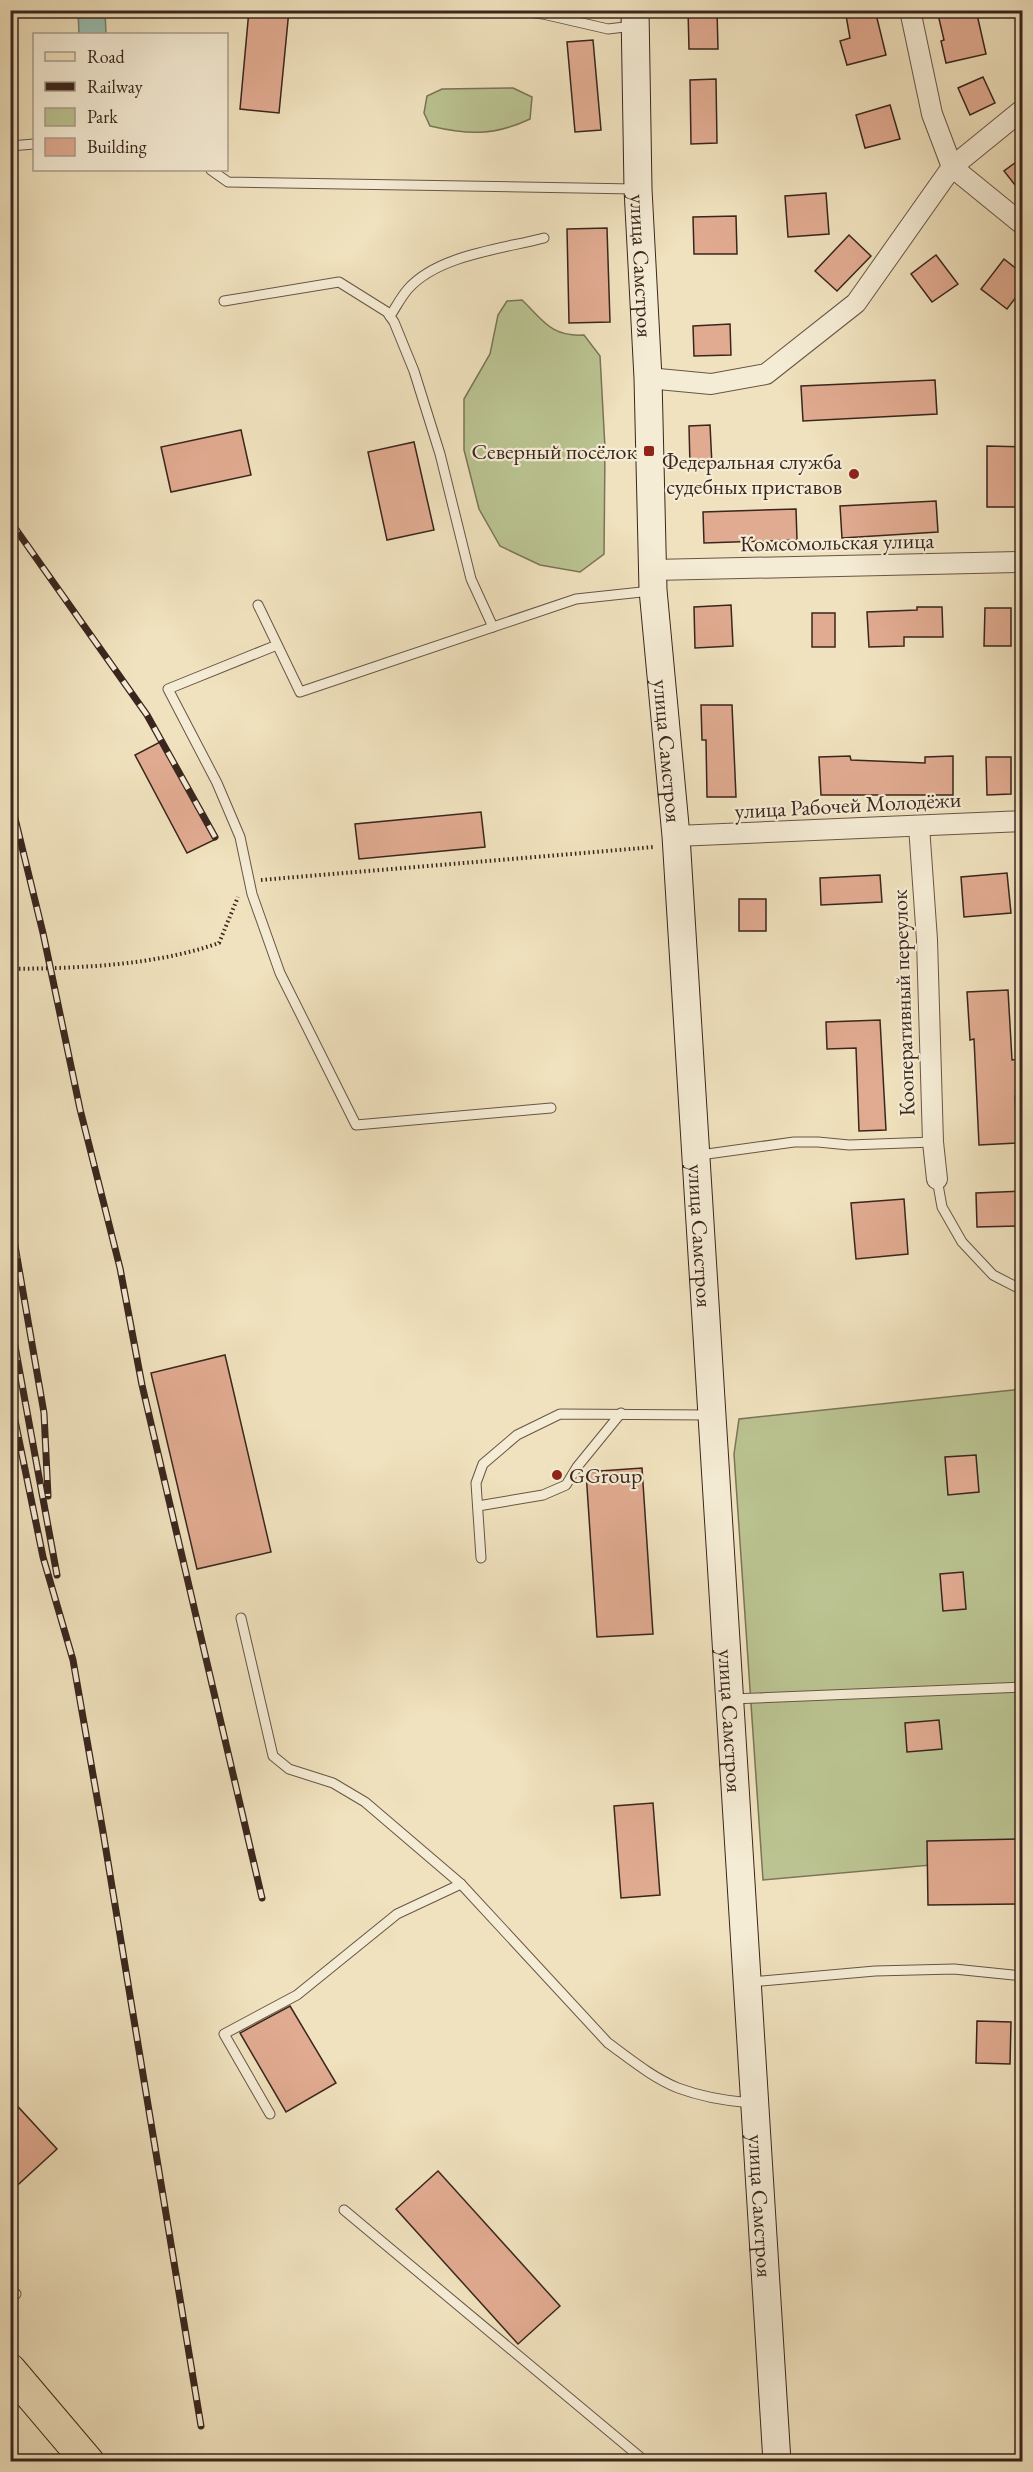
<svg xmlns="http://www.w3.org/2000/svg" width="1033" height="2472" font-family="'EB Garamond',serif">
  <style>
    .green { fill: #bac391; stroke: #7a7458; stroke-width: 1.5 }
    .water { fill: #9abeb1; stroke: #748176; stroke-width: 1.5 }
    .building { fill: #e1ab91; stroke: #3a261e; stroke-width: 1.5 }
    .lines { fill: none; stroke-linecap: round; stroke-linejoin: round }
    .lane-casing { stroke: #685546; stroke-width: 11 }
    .street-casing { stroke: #685546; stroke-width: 22 }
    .secondary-casing { stroke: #3a261e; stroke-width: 29 }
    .primary-casing { stroke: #3a261e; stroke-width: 34 }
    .path { stroke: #3a261e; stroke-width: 4; stroke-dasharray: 1.5 3; stroke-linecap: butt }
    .lane { stroke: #f5ecd5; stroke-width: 9 }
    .street { stroke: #f5ecd5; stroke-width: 20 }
    .secondary { stroke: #f5ecd5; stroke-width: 27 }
    .primary { stroke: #f0e2be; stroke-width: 32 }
    .rail-casing { stroke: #3a261e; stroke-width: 7 }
    .rail { stroke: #f5ecd5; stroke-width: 4.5; stroke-dasharray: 14; stroke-linecap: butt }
    .poi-dot { fill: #8f2418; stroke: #f5ecd5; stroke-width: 2 }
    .labels { text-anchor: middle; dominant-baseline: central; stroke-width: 4.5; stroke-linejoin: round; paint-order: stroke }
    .street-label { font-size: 22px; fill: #3a261e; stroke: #f5ecd5 }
    .poi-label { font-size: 22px; fill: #3a261e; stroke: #f5ecd5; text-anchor: end }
  </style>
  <rect width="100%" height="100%" fill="#f0e2be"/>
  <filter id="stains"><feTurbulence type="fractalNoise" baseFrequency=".00333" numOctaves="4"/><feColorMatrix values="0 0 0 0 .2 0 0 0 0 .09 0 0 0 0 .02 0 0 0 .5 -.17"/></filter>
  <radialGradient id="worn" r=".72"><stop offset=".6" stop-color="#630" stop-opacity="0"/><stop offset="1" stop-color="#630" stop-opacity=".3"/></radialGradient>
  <g class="green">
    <path d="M513,88L532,97L530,119C494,136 468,135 430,126L424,113L427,96L442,89Z"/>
    <path d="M522,300C544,321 551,337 584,335L600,356L605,448L604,554L580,572L540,565L500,546L479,509L464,450V399L490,354L498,315L507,301Z"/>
    <polygon points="1022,1389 1022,1857 763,1880 734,1454 739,1419"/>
  </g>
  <polygon class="water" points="78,11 105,11 106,34 79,34"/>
  <g class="building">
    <polygon points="249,10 289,10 279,113 240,109"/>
    <polygon points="688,10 717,10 718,49 689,49"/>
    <polygon points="845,10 875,10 886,55 847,65 840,41 850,38"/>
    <polygon points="937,10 976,10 986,54 946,63 941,41 944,40"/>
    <polygon points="593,40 601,130 575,132 567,42"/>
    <polygon points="983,77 995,103 970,115 958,88"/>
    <polygon points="716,79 717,143 691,144 690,80"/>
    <polygon points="890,105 900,139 865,148 856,115"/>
    <polygon points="1023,157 1023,195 1004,171"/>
    <polygon points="826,193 829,234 788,237 785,196"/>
    <polygon points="736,216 737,254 694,254 693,217"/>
    <polygon points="607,228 610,322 569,323 567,229"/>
    <polygon points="849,235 871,256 837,291 815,271"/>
    <polygon points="936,255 958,284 932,302 911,274"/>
    <polygon points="1004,259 1023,274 1023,288 1007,309 981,289"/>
    <polygon points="730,324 731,355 694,356 693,326"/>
    <polygon points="935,380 937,414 803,421 801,386"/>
    <polygon points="710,425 712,465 690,466 689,426"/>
    <polygon points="241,430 251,475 171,492 161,447"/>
    <polygon points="414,442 434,530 387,540 368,452"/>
    <polygon points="987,446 1023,447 1023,507 987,507"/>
    <polygon points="936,501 938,532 842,538 840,506"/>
    <polygon points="796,509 797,540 704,543 703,512"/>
    <polygon points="731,605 733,646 695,648 694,607"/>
    <polygon points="917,607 942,607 943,637 904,637 904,646 869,647 867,612 917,610"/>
    <polygon points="985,608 1011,608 1011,646 984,646"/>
    <rect x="812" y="613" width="23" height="34"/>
    <polygon points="701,705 732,705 736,797 707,797 706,740 702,740"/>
    <polygon points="162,741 214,840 187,853 135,755"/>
    <polygon points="850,756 851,760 925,763 925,757 953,756 953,795 821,795 819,757"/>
    <polygon points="986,757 1011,757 1011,794 987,795"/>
    <polygon points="481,812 485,847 359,859 355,824"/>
    <polygon points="1007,873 1011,913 964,917 961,877"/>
    <polygon points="880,875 882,902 821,905 820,878"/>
    <rect x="739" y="899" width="27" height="32"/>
    <polygon points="1008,990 1012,1060 1020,1059 1022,1096 1015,1096 1017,1143 979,1145 974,1039 970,1040 967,992"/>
    <polygon points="880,1020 886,1130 859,1131 856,1048 827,1049 826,1022"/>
    <polygon points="1023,1191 1023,1226 977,1227 976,1193"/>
    <polygon points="904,1199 908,1254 856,1259 851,1203"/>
    <polygon points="225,1355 271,1552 197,1569 151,1373"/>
    <polygon points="976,1455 979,1492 948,1495 945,1457"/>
    <polygon points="642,1468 653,1634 597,1637 586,1472"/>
    <polygon points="963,1572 966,1609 943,1611 940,1574"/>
    <polygon points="939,1720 942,1749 907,1752 905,1723"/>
    <polygon points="653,1803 660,1895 621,1898 614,1806"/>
    <polygon points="1023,1839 1023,1904 928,1905 927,1841"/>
    <polygon points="290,2006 336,2083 286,2112 240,2033"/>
    <polygon points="977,2021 1011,2022 1010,2064 976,2063"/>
    <polygon points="10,2098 57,2149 10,2192"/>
    <polygon points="438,2171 560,2306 518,2344 396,2209"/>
  </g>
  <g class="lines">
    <g class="lane-casing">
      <g id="lane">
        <polyline points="514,10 543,14 608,29 633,26"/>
        <polyline points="10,146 34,144"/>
        <polyline points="211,170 228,182 635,189"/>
        <polyline points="224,301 339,282 387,312 394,322 414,371 440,454 471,579 493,627"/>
        <path d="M390,316C396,307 401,297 408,289C438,255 502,249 544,238"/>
        <polyline points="258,605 300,692 576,599 651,591"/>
        <polyline points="277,645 168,689 217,783 240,837 252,894 280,973 356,1125 551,1108"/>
        <polyline points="700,1155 794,1142 818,1142 849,1145 933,1142"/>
        <polyline points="937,1179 942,1207 962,1242 993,1275 1022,1290"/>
        <polyline points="478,1506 543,1495 566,1485 577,1467 621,1413"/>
        <polyline points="481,1558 476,1483 483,1464 517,1435 560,1414 708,1415"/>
        <path d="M241,1618L273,1756L289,1769L333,1783L365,1802L461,1884L608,2043C630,2059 653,2078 678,2088C702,2097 726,2101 751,2103"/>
        <polyline points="731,1699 1022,1687"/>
        <polyline points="751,1982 875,1971 954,1969 1022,1976"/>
        <polyline points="270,2114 224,2034 297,1995 397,1914 461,1884"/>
        <polyline points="344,2210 646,2462"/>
        <polyline points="10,2288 16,2294"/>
      </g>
    </g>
    <g class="street-casing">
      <g id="street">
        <polyline points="910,10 932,114 952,167 1022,224"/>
        <polyline points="648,378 711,384 766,374 856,303 952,167 1022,110"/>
        <polyline points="653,570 1022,562"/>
        <polyline points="919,826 927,940 933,1142 937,1179"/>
        <polyline points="676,836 1022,821"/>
      </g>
    </g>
    <g class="secondary-casing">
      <g id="secondary">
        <path id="s1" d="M635,10L638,189L648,378L653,590L676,836L777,2462"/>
      </g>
    </g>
    <g class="primary-casing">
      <polyline id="primary" points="10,2370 88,2462"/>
    </g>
    <g class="path">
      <polyline points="261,880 654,847"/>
      <path d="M10,969C80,968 153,966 219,943L238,897"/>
    </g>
    <use href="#lane" class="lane"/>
    <use href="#street" class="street"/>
    <use href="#secondary" class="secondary"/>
    <use href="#primary" class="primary"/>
    <g class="rail-casing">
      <g id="rail">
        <polyline points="10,521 147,715 215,837"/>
        <polyline points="10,798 43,933 80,1109 120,1268 142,1385 262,1898"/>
        <polyline points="10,1217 44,1413 48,1496"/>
        <polyline points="10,1319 57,1575"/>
        <polyline points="10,1396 43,1557 73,1660 103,1832 201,2426"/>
      </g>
    </g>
    <use href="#rail" class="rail"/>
  </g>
  <g class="poi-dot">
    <rect x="643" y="445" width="12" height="12" rx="3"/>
    <circle cx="854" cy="474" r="6"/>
    <circle cx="557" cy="1475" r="6"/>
  </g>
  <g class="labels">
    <g class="street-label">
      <text stroke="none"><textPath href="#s1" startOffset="256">улица Самстроя</textPath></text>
      <text transform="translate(837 542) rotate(-1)">Комсомольская улица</text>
      <text stroke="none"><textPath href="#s1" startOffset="742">улица Самстроя</textPath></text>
      <text transform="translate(848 805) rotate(-3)">улица Рабочей Молодёжи</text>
      <text transform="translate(903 1003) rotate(-92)">Кооперативный переулок</text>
      <text stroke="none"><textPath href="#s1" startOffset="1228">улица Самстроя</textPath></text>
      <text stroke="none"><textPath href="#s1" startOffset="1714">улица Самстроя</textPath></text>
      <text stroke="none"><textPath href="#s1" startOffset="2200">улица Самстроя</textPath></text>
    </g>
    <g class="poi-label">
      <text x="637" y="451">Северный посёлок</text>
      <text x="842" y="461">Федеральная служба<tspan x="842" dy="25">судебных приставов</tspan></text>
      <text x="569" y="1475" text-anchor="start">GGroup</text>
    </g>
  </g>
  <rect width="1033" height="2472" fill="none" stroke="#f0e2be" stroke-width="36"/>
  <rect x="12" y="12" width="1009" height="2448" fill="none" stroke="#3a261e" stroke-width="3"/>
  <rect x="18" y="18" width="997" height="2436" fill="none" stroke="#3a261e" stroke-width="1.5"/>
  <rect x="33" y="33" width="195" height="138" fill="#f5ecd5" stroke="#aa9d8c" stroke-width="1.5"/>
  <rect x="45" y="52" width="30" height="9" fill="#f0e2be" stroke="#aa9d8c" stroke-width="1.5"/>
  <text x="87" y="63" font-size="18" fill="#3a261e">Road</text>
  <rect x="45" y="82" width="30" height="9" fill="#3a261e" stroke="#aa9d8c" stroke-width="1.5"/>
  <text x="87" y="93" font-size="18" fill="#3a261e">Railway</text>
  <rect x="45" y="108" width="30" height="18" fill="#bac391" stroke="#aa9d8c" stroke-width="1.5"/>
  <text x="87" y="123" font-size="18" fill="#3a261e">Park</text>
  <rect x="45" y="138" width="30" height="18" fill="#e1ab91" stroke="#aa9d8c" stroke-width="1.5"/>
  <text x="87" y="153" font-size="18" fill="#3a261e">Building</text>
  <rect width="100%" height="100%" filter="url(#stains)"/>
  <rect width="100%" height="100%" fill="url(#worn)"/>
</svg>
